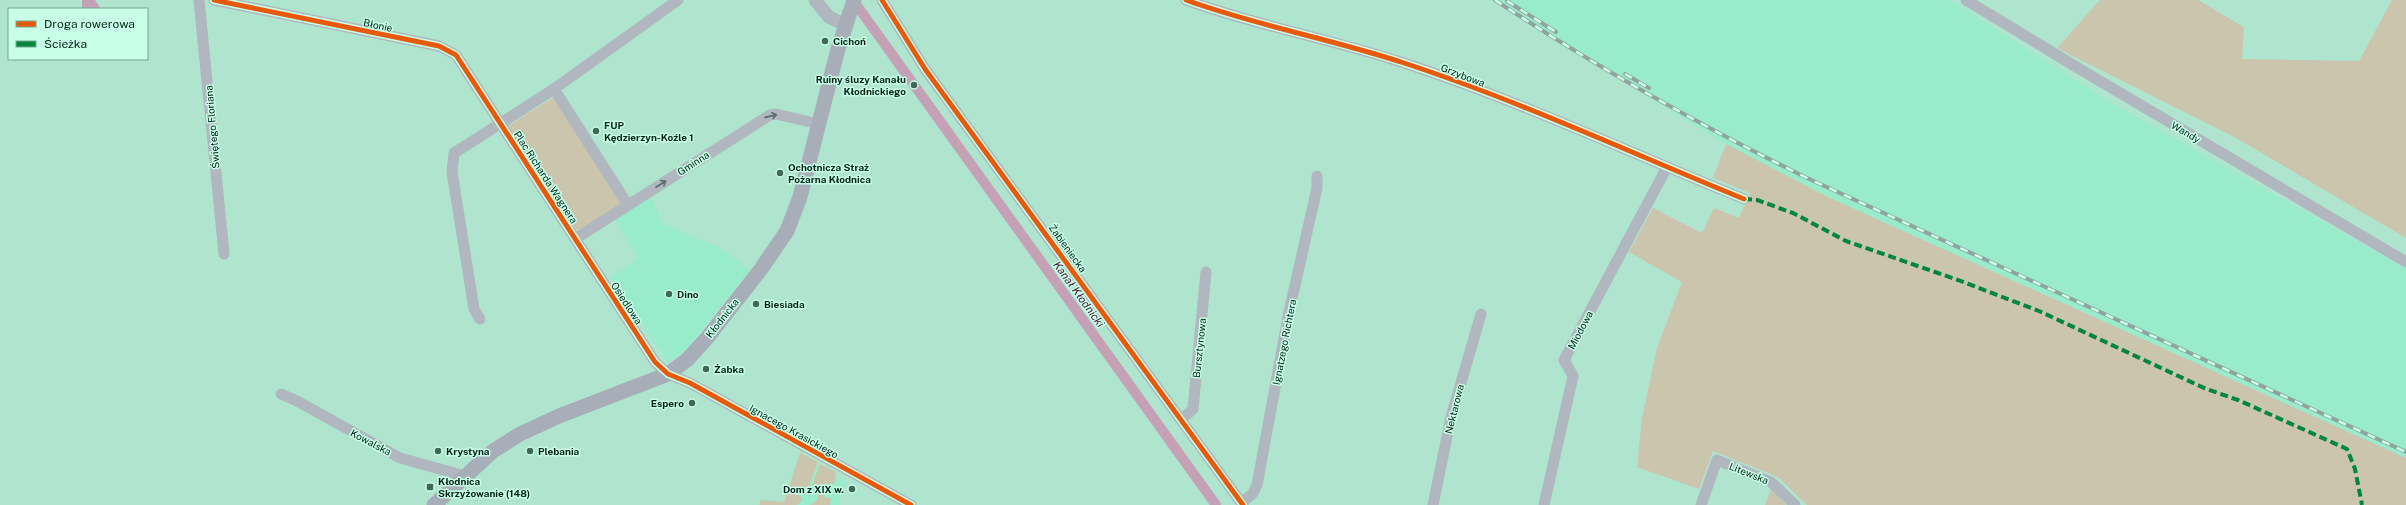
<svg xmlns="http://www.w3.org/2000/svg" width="2406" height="505" font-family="'Public Sans',sans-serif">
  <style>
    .built { fill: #98eccb }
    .green { fill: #cbc5ad }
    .water { fill: #c5a1b6 }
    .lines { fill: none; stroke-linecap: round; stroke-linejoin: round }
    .canal { stroke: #c5a1b6; stroke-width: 10 }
    .minor { stroke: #b0b7be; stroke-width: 11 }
    .tertiary { stroke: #b0b7be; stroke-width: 13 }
    .secondary { stroke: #a7aeb7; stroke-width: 15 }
    .rail-casing { stroke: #90a3a1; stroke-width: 4 }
    .rail { stroke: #c7ffe7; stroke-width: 2.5; stroke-dasharray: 8; stroke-linecap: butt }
    .quiet { stroke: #00873e; stroke-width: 4; stroke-dasharray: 8 4; stroke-linecap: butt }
    .cycleway-casing { stroke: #c7ffe7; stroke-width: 8 }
    .cycleway { stroke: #e8590c; stroke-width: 5 }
    .oneway { stroke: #5a6e6c }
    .poi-dot { fill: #406759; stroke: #c7ffe7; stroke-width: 1.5 }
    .labels { text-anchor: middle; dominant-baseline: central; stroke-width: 3; stroke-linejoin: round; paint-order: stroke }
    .street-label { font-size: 10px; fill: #042419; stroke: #c7ffe7 }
    .poi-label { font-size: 10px; font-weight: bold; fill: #042419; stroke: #c7ffe7; text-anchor: start }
    .water-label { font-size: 11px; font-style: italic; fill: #521039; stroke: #c7ffe7 }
  </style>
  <rect width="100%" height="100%" fill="#afe4cf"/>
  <g class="built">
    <polygon points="1491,0 1950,0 2105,99 2406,269 2406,458 1828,197 1732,148"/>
    <polygon points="651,197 663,224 722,249 750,270 687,348 669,363 610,277 638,259 615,220"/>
    <polygon points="798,457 847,483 840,496 839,505 759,505 760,499 784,502"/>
  </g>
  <g class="green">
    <polygon points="2100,0 2198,0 2244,27 2242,59 2359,61 2392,0 2406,0 2406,238 2236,138 2057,48"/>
    <polygon points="554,97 622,204 581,230 575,229 508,126"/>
    <polygon points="1726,144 1828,197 2406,458 2406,505 1807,505 1778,477 1713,451 1699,489 1637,467 1642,418 1657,348 1682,282 1629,252 1653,208 1702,233 1714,208 1739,218 1750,193 1713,178"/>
    <polygon points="800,453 818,462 809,486 803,488 800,495 802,500 797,505 760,505 760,500 784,502"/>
    <polygon points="820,464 836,472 834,484 827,484 824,497 831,498 830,505 810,505 817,500 818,494 812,486"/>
    <polygon points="1771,489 1786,505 1765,505"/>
  </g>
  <polygon class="water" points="82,0 95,0 101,9 82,9"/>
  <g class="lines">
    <polyline class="canal" points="853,0 1216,505"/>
    <g class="minor">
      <polyline points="199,0 224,254"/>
      <polyline points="214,0 439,46 456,55 655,362 668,374 690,383 911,505"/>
      <polyline points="882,0 925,69 1243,505"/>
      <path d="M1186,0C1257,26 1332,39 1404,63C1520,101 1631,153 1744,199"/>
      <polyline points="1966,0 2083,71 2406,262"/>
      <polyline points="554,89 628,205"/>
      <polyline points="575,239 770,115 776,114 819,124"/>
      <polyline points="480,319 474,309 452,172 454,153 554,89 678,0"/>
      <polyline points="281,394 297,401 400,458 465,476"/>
      <polyline points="1181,420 1193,409 1206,272"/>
      <polyline points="1242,503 1253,493 1257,485 1289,312 1317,188 1317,176"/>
      <polyline points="1433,505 1451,417 1481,314"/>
      <polyline points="1544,505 1573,376 1564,360 1667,167"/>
      <polyline points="1701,505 1717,460 1771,482 1795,505"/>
    </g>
    <polyline class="tertiary" points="815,0 829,17 846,25"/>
    <polyline class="secondary" points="434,505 493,451 520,434 559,416 668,374 687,360 707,338 761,269 787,231 800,197 838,49 854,0"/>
    <g class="rail-casing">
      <g id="rail">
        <path d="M1495,0C1595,66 1699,125 1807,178L2406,452"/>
        <polyline points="1507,1 1556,32"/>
        <polyline points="1625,74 1649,88"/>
      </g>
    </g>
    <use href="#rail" class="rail"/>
    <polyline class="quiet" points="1744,199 1757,200 1793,213 1846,241 1958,280 2039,311 2204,388 2238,400 2347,449 2355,469 2362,505"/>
    <g class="cycleway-casing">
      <g id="cycleway">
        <polyline points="214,0 439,46 456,55 655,362 668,374 690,383 911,505"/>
        <polyline points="882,0 925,69 1243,505"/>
        <path d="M1186,0C1257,26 1332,39 1404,63C1520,101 1631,153 1744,199"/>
      </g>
    </g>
    <use href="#cycleway" class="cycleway"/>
  </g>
  <defs><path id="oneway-shaft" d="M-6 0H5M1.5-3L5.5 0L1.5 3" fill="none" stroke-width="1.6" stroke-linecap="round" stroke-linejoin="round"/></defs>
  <g class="oneway">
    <use href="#oneway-shaft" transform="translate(771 116) rotate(-13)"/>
    <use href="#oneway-shaft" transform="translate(661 184) rotate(-33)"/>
  </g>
  <g class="poi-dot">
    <circle cx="825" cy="41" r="4"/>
    <circle cx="914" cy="85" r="4"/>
    <circle cx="596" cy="131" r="4"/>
    <circle cx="780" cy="173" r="4"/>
    <circle cx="669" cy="294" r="4"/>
    <circle cx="756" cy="304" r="4"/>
    <circle cx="706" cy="369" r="4"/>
    <circle cx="692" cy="403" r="4"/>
    <circle cx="438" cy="451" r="4"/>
    <circle cx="530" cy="451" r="4"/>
    <rect x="426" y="483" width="8" height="8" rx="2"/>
    <circle cx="852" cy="489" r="4"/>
  </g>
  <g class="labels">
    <g class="street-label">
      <text transform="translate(378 25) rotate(12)">Błonie</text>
      <text transform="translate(1463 75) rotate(21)">Grzybowa</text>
      <text transform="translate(212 127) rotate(-95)">Świętego Floriana</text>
      <text transform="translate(2186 132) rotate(30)">Wandy</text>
      <text transform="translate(693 163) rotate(-33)">Gminna</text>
      <text transform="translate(546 177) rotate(57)">Plac Richarda Wagnera</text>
      <text transform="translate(1068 248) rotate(54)">Żabieniecka</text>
      <text transform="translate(627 303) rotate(57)">Osiedlowa</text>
      <text transform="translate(722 318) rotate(-52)">Kłodnicka</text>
      <text transform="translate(1580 330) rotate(-62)">Miodowa</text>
      <text transform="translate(1284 342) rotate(-79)">Ignatzego Richtera</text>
      <text transform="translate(1199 348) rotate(-84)">Bursztynowa</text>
      <text transform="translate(1454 409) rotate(-76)">Nektarowa</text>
      <text transform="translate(794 431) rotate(29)">Ignacego Krasickiego</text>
      <text transform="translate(371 442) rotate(28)">Kowalska</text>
      <text transform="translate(1749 473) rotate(22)">Litewska</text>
    </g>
    <g class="poi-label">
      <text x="833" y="41">Cichoń</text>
      <text x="906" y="79" text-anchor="end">Ruiny śluzy Kanału<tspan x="906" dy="12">Kłodnickiego</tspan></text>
      <text x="604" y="125">FUP<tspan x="604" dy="12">Kędzierzyn-Koźle 1</tspan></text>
      <text x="788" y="167">Ochotnicza Straż<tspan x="788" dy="12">Pożarna Kłodnica</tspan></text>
      <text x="677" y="294">Dino</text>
      <text x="764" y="304">Biesiada</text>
      <text x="714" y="369">Żabka</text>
      <text x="684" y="403" text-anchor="end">Espero</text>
      <text x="446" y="451">Krystyna</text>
      <text x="538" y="451">Plebania</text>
      <text x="438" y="481">Kłodnica<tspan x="438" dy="12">Skrzyżowanie (148)</tspan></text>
      <text x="844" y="489" text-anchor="end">Dom z XIX w.</text>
    </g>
    <g class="water-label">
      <text transform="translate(1079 294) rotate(54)">Kanał Kłodnicki</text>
    </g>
  </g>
  <rect x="8" y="8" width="140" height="52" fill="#c7ffe7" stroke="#79a795"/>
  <rect x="16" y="21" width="20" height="6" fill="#e8590c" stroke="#79a795"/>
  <text x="44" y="28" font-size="12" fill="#042419">Droga rowerowa</text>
  <rect x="16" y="41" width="20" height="6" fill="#00873e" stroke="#79a795"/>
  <text x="44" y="48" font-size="12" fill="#042419">Ścieżka</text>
</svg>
